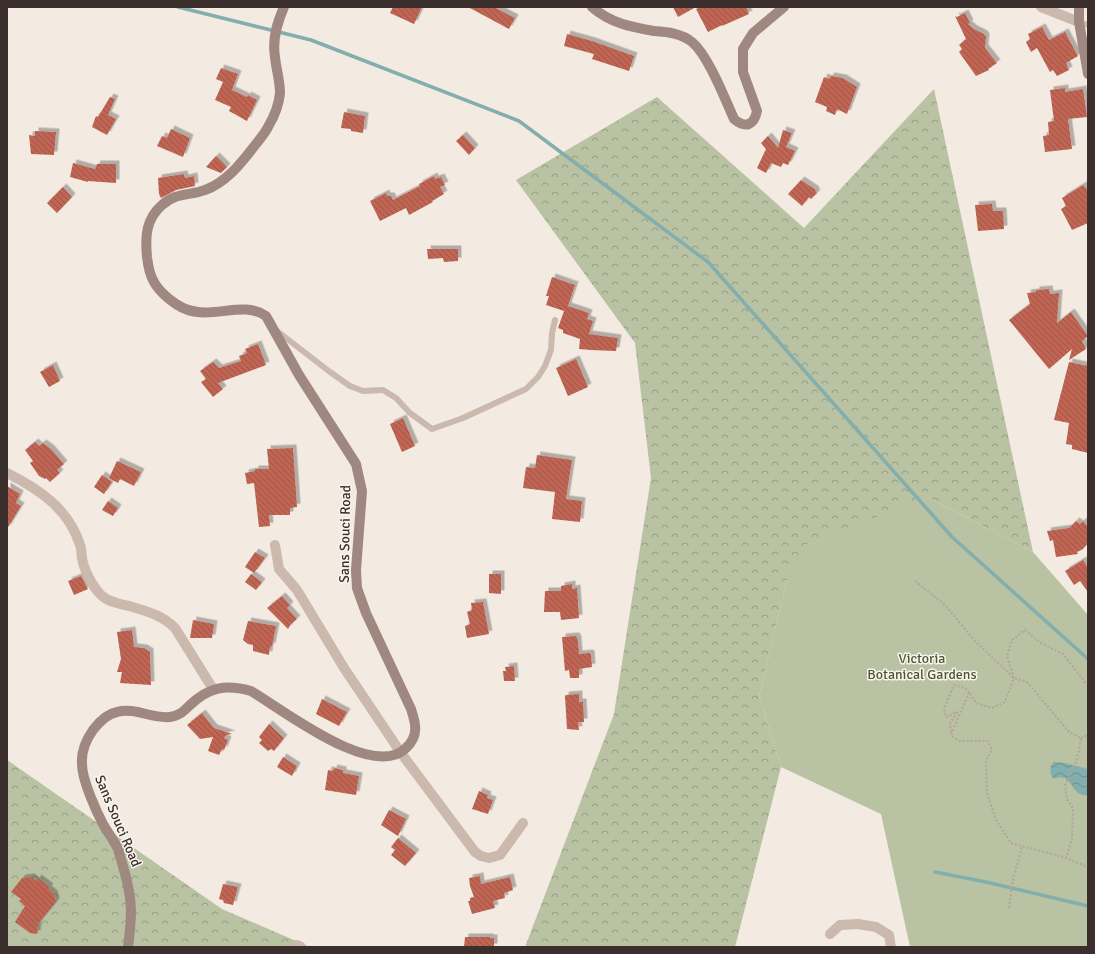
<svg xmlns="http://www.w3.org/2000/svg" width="1095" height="954" font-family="Signika,sans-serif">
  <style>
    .forest { fill: url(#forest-crowns) }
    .garden { fill: #b9c2a2 }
    .water { fill: url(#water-waves) }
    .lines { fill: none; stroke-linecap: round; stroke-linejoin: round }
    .stream { stroke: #82afad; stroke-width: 3.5 }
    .building { fill: url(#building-back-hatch); filter: url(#shadow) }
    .path { stroke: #b7a398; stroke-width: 2; stroke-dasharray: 2 2; stroke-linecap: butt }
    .lane { stroke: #cbb9ae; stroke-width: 6 }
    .street { stroke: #cbb9ae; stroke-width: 10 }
    .secondary { stroke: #9f887f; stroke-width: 10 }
    .labels { text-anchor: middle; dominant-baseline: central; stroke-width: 3; stroke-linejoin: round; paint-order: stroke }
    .street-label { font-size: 14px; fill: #3a2f2c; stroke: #faf4ef }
    .park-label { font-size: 14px; fill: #4c5731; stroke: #faf4ef }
  </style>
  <defs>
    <pattern id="forest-crowns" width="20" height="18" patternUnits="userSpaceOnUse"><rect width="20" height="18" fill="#b9c2a2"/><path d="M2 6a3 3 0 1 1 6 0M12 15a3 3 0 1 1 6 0" fill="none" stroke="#979e84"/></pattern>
    <pattern id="water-waves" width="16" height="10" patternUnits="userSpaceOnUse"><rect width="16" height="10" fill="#82afad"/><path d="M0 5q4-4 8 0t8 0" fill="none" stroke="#6b8f8d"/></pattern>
    <pattern id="building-back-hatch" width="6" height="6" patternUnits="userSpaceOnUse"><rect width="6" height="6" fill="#c06553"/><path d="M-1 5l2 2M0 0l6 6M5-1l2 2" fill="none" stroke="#9d5445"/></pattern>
    <filter id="shadow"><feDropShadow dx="3.5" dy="-3.5" stdDeviation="0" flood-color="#0004"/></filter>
  </defs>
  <rect width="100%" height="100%" fill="#f3eae2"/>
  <g class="forest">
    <polygon points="934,89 1033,552 929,498 787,580 759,696 781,767 735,947 525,947 614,714 651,478 635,343 516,180 657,97 804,228"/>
    <polygon points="7,760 222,909 310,947 7,947"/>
  </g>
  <polygon class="garden" points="929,498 1033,552 1088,615 1088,947 910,947 881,814 781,767 759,696 787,580 809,541"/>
  <path class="water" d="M1054,762L1065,763L1088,769V795C1070,798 1073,770 1054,779C1049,774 1049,766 1054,762Z"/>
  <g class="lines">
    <g class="stream">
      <polyline points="178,7 311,40 519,121 708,262 952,537 1088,659"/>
      <polyline points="935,872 986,882 1088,906"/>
    </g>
  </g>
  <g class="building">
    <polygon points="393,7 422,7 414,24 390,13"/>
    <polygon points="468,7 494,7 515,18 509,29"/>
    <polygon points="673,7 696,7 678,17"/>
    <polygon points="701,7 746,7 749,14 722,26 722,25 708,32 696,9"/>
    <polygon points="965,13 970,23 968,24 974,29 984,34 986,37 985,48 997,63 988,69 989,70 976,76 959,52 962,49 959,45 966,39 955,16 957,17"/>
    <polygon points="1042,27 1049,40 1065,32 1078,56 1066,63 1069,70 1057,76 1053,70 1050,72 1037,48 1031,52 1026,42 1030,39 1028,34"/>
    <polygon points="567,34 592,41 634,56 629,71 592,59 594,54 564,46"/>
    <polygon points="221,68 238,74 232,90 247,97 248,95 257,100 247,121 229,111 231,107 215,100 223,82 216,79"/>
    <polygon points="831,76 843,78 857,87 847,114 837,109 835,115 826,111 827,107 815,102 824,77 829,79"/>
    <polygon points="1065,88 1065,92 1083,89 1087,117 1068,119 1072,149 1045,152 1043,136 1049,135 1048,122 1054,121 1050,90"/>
    <polygon points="110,97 115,99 108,115 116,119 107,135 92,127 96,116 98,117"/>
    <polygon points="344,112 365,116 363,133 351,131 351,129 341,128"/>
    <polygon points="171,129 190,138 183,157 157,146 162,136 167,138"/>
    <polygon points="783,130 792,133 786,147 795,151 788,165 783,163 781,167 771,163 766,173 757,168 766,149 761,143 768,136 778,148"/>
    <polygon points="35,131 56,132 54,155 31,154 29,135 35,136"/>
    <polygon points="463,135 475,148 469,155 456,141"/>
    <polygon points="216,156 227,167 221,173 206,167"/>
    <polygon points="73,163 95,169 97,164 116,164 116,183 88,181 88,182 70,177"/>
    <polygon points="184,174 185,178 194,176 195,186 176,190 161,198 159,194 158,178"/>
    <polygon points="434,176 435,179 441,177 445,185 440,187 444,194 432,201 433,202 409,215 406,208 380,221 370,201 386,193 387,196 391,196 393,200 420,186 419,184"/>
    <polygon points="801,180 816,190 815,191 817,193 811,199 809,197 802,206 788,194"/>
    <polygon points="1083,185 1088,190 1088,223 1072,230 1061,209 1066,206 1062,198"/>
    <polygon points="63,187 72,197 57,213 47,203"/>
    <polygon points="992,204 993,211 1003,211 1004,229 978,231 975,205"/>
    <polygon points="427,249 458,249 458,261 444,262 443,258 428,259"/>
    <polygon points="552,277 575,285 568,306 589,313 587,319 593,321 589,334 618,338 616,351 591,350 579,349 580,339 563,333 563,330 558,328 564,311 546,305 549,296 546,296"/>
    <polygon points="1049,289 1050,294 1059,293 1057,323 1071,312 1088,336 1082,341 1086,349 1069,360 1072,349 1049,369 1009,320 1030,304 1027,293 1036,292 1036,290"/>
    <polygon points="258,344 266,365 218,383 223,389 213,397 201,382 206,379 200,371 213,362 219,368 241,361 239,356 247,353 245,349"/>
    <polygon points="576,359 588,387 568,396 556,368"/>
    <polygon points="1069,362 1088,366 1088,453 1072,449 1072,445 1066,444 1069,423 1054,420"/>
    <polygon points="53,365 60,381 49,387 40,372"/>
    <polygon points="403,418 415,446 402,452 390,424"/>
    <polygon points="35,442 39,446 43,443 51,449 64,464 57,470 60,473 50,482 46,478 45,479 39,476 30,463 33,461 25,450"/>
    <polygon points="293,448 297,507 290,508 290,515 269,515 270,526 259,527 254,483 247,484 245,473 255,471 255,469 269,469 267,449"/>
    <polygon points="537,455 572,460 566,499 582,501 580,522 552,519 555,492 523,488 526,467 535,468"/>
    <polygon points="117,461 141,472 134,486 120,479 118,483 109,478"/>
    <polygon points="102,475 112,482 104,494 94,487"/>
    <polygon points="7,486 20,494 16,503 21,506 7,529"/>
    <polygon points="108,501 118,508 113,516 102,510"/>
    <polygon points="1076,521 1080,524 1083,521 1088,527 1088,543 1083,549 1077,552 1078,554 1056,557 1053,540 1050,541 1047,531 1069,528"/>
    <polygon points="255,552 265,558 254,573 245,567"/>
    <polygon points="1083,560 1088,568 1088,592 1080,581 1074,585 1065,571"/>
    <polygon points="251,574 262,582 256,590 245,582"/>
    <polygon points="489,574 501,574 501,594 489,593"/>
    <polygon points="81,576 88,589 74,595 68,581"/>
    <polygon points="572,584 572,589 577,588 579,618 561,620 560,612 544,612 545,591 561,591 561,586"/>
    <polygon points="282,596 290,605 287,608 297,619 291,624 288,629 267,608"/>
    <polygon points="483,602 489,634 467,638 465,626 470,624 467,612 472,610 471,603"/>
    <polygon points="193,620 214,624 212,638 190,638"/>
    <polygon points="248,621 276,626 272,647 270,646 269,655 253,651 253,645 248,644 243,640"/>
    <polygon points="132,630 134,647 144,648 150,652 151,685 120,683 122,672 117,672 121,659 117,632"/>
    <polygon points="576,636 578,640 579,654 589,653 591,654 592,667 579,669 579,678 570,678 569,670 565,671 562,637"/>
    <polygon points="514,666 515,681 504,681 503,671 506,671 505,667"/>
    <polygon points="579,694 579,702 583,702 584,722 578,722 579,730 567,729 565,696 566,695"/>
    <polygon points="322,699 347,712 339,726 316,714"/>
    <polygon points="202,713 214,728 232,734 226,735 224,738 228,740 224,750 222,749 219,755 208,751 213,737 200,739 187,725"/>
    <polygon points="269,724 284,738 274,751 271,749 268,751 259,743 262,740 259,737"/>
    <polygon points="283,757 297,766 292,776 277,767"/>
    <polygon points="334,768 343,770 343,773 359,776 356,795 325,790 328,770 333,771"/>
    <polygon points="479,791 488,795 487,798 493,800 488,814 472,809"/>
    <polygon points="389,810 406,819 398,836 381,825"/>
    <polygon points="398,838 416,853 405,866 391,855 395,850 391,847"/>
    <polygon points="480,876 481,884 510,877 513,890 504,893 505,898 493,901 495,908 472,914 468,901 470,901 470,898 474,897 470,886 469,878"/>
    <polygon points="31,877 36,881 38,878 50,887 48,889 54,894 56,902 38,924 37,934 30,933 15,922 25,906 19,901 21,899 11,892 22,878"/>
    <polygon points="223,884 238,887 233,905 224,903 223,900 219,899"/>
    <polygon points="465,937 490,937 490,938 494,938 494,947 464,947"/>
  </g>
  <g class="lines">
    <g class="path">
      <polyline points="915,581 946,606 975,641 1014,678 1027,682 1069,732 1081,738 1079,751 1075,765 1065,785 1067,799 1073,808 1072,839 1066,858"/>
      <polyline points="1088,686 1063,654 1041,643 1025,630 1012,640 1007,656 1014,678 1005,702 992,708 976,703 969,692 951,735 959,741 988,741 992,750 986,760 987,793 996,820 1011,843 1066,858 1088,867"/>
      <polyline points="951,732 950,724 957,712 946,717 944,709 954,685 965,688 969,692"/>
      <polyline points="1081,738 1088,735"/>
      <polyline points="1009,908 1013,879 1022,847"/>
    </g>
    <g class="lane">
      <polyline points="1079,22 1088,25"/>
      <polyline points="277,331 330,372 350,386 363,391 383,390 396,398 410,413 432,429 463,418 526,389 538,377 545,366 551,350 552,333 555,320"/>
    </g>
    <g class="street">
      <polyline points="1041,7 1079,22"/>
      <path d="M7,473C39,489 69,509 80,545C82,549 81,554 82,558C84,570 92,586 101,595C108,602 120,604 129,606C146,611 162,615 175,628L213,689"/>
      <polyline points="275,545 279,569 297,590 344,668 401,753 475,852 481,856 489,858 500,855 523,823"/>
      <polyline points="830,934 840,925 858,924 876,927 889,935 891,947"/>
      <polyline points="296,947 297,945 301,947"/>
    </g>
    <g class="secondary">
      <path d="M592,7C610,23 631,27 654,31C667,32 681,33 692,42C708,55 725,99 734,119C746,129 754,125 757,111L743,72V49L753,33L784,7"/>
      <polyline points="1079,7 1079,22 1088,74"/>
      <path d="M128,947C132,916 133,901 124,870C122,863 120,856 118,849C114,841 109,834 104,826C96,811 82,780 82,764C81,751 86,740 93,730C99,722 107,714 117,712C135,707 152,719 170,717C179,716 184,711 190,705C209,687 226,684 251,691C282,709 373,781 406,748C419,736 416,724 411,709L366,613L357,588L356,570L362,491L356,464L299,375L266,316C240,298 207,325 176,304C168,299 157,289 153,280C149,273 148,265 147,257C145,236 146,219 162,205C177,192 188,196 205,190C227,182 242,162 256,144C260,139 265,133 268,127C274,117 279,104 280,93C280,81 276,68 275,57C272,39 277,23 284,7"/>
    </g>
  </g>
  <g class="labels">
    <g class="street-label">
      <text transform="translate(345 534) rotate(-89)">Sans Souci Road</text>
      <text transform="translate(118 821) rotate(67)">Sans Souci Road</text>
    </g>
    <g class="park-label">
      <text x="922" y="658">Victoria<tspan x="922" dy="16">Botanical Gardens</tspan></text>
    </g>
  </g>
  <rect width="1095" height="954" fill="none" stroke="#3a2f2c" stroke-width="16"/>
</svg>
